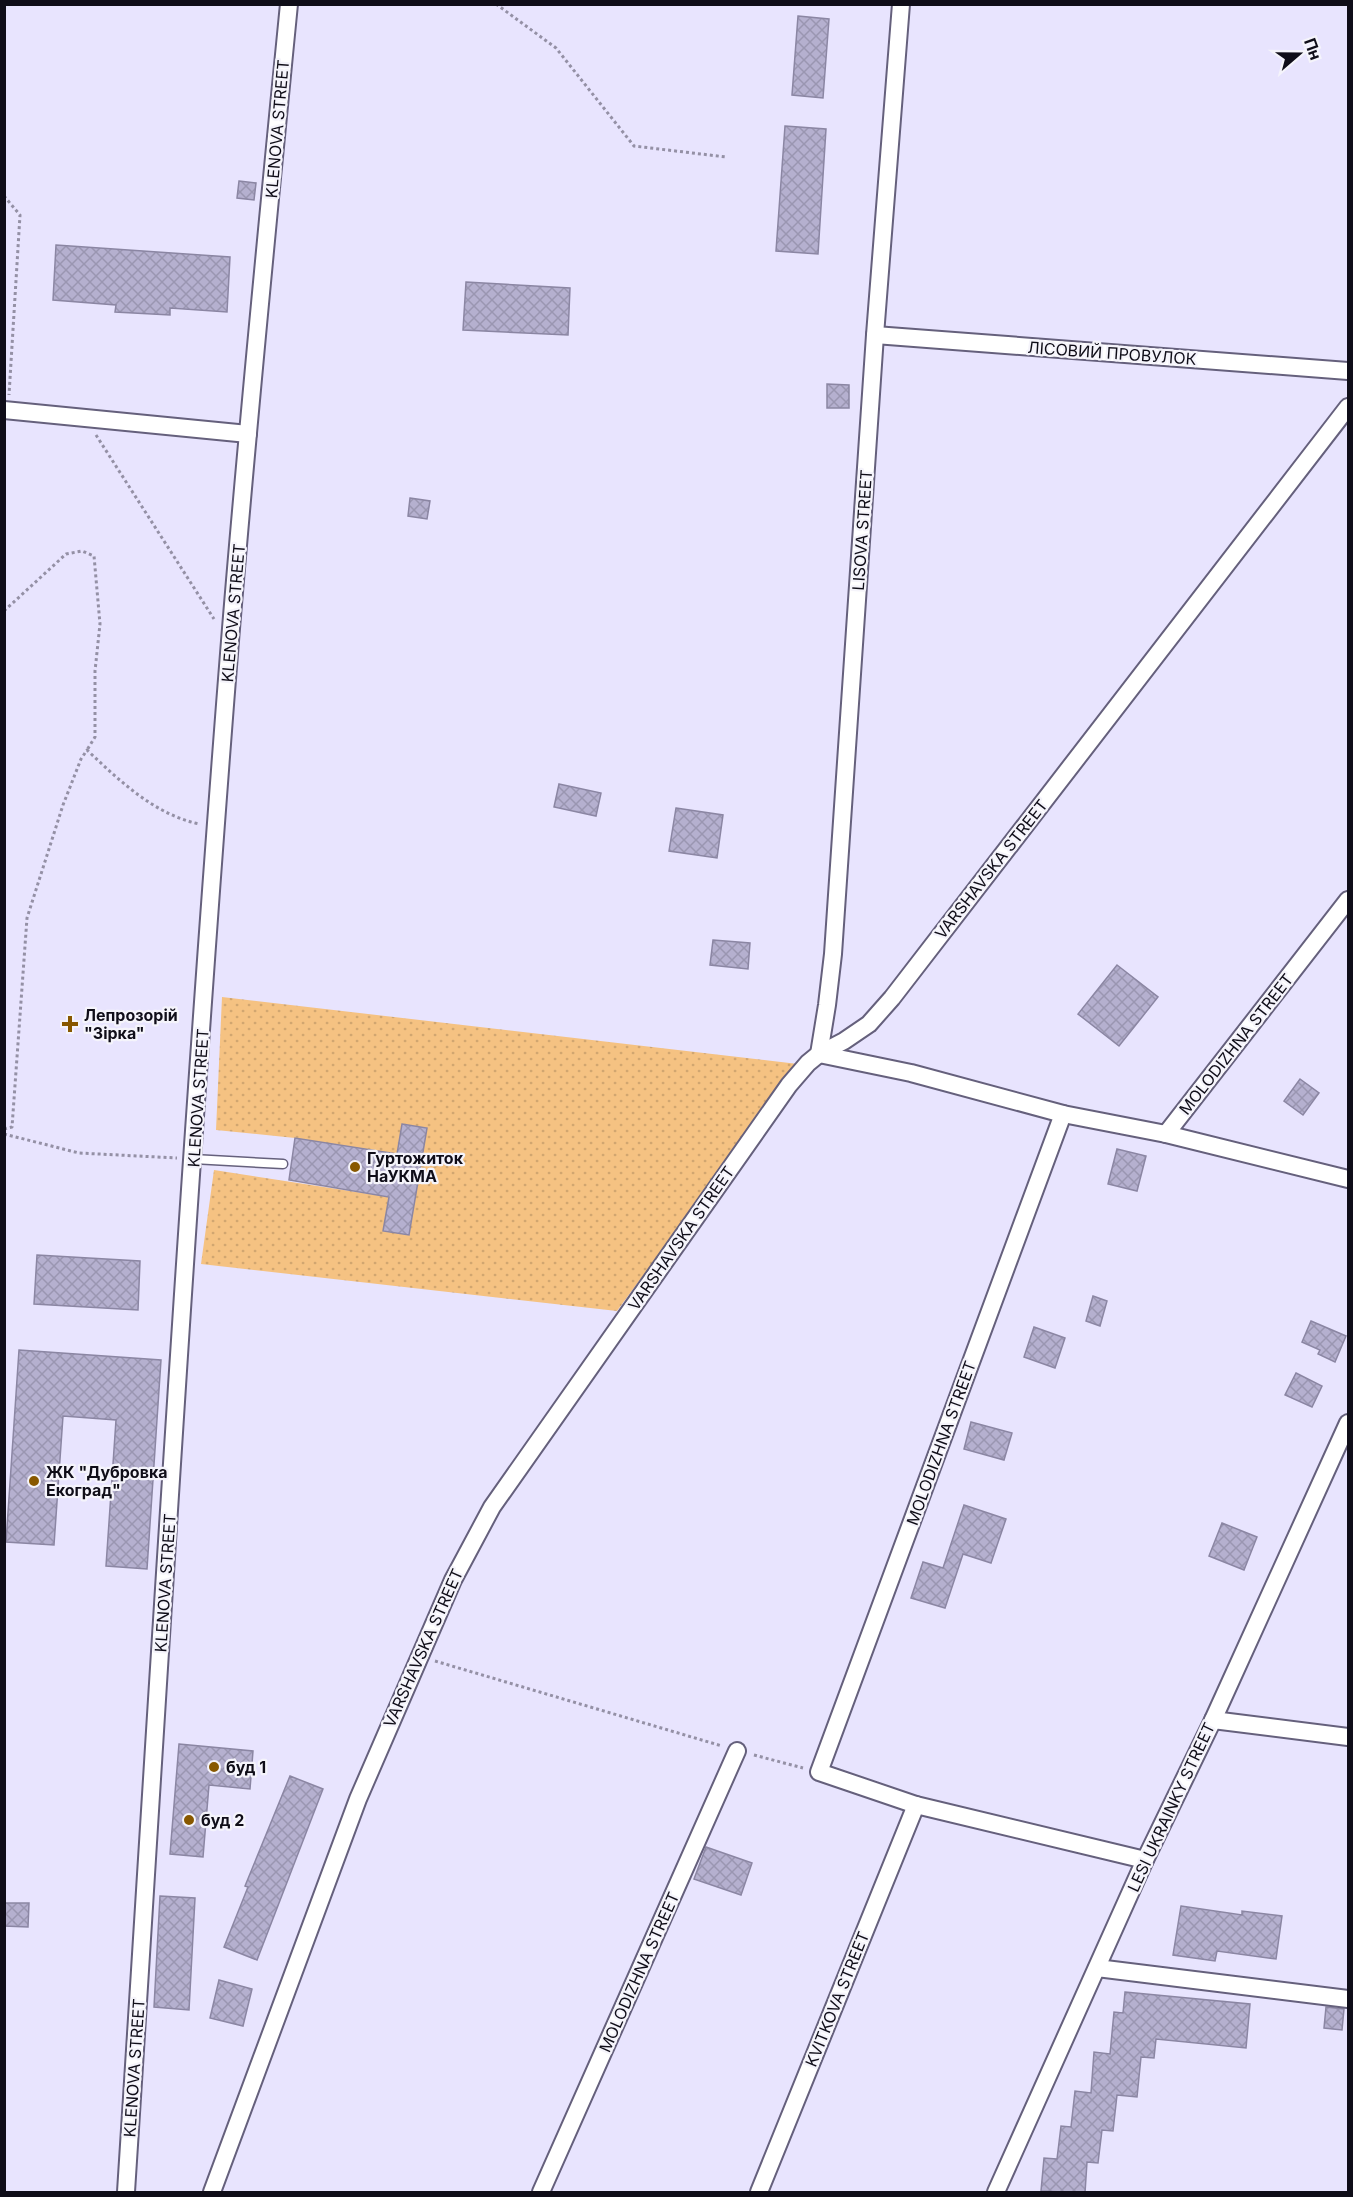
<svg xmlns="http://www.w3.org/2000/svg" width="1353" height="2197" font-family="Inter,sans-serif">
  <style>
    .park { fill: url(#park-dots) }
    .building { fill: url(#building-cross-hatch); stroke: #8b86a3; stroke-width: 1.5 }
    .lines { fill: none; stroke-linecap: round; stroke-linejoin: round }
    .service-casing { stroke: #65607c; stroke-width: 11 }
    .minor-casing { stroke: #65607c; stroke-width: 20 }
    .path { stroke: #9490a5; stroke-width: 3; stroke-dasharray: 3 3; stroke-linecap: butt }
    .service { stroke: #fff; stroke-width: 8 }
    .minor { stroke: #fff; stroke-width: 16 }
    .poi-dot { fill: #885800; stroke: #f5f4fb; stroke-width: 2 }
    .labels { text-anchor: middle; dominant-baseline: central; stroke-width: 4.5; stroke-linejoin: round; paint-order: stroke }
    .street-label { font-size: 16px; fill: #0f0d18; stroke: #f5f4fb }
    .poi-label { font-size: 16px; font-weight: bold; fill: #0f0d18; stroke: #f5f4fb; text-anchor: start }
  </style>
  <defs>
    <pattern id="park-dots" width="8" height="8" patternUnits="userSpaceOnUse" patternTransform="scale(1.5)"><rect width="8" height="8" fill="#f5c282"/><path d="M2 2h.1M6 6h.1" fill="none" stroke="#d1a670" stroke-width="1.8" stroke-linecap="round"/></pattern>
    <pattern id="building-cross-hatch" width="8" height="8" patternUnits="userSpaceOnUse" patternTransform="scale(1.5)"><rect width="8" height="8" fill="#b5b0cf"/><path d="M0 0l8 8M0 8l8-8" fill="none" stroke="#9a96b1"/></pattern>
  </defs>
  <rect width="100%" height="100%" fill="#e8e4fe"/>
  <polygon class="park" points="222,997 798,1064 617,1311 201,1264 214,1170 389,1197 384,1231 409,1235 426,1128 402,1124 397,1154 295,1138 216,1130"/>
  <g class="building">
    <polygon points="798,16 829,19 823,98 792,95"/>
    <polygon points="785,126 826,129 818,254 776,251"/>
    <polygon points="239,181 256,183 254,200 237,198"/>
    <polygon points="56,245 230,257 227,312 170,308 170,315 115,312 116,305 53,300"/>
    <polygon points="466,282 570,288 568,335 463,330"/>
    <polygon points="827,384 849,385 849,408 827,408"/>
    <polygon points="410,498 430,501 427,519 408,516"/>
    <polygon points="559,784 601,793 596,816 554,807"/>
    <polygon points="676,808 723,815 717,858 669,851"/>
    <polygon points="713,940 750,943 748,969 710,965"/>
    <polygon points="1117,965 1158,997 1119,1046 1078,1014"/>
    <polygon points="1300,1079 1319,1093 1303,1115 1284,1101"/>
    <polygon points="402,1124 427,1128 409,1235 383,1231 389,1197 289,1180 295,1138 397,1154"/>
    <polygon points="1117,1149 1146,1156 1137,1191 1108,1184"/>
    <polygon points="37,1255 140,1261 138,1310 34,1304"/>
    <polygon points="1093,1296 1107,1301 1100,1326 1086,1321"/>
    <polygon points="1311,1321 1346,1336 1335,1362 1318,1354 1320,1350 1302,1342"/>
    <polygon points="1034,1327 1065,1338 1055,1368 1024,1357"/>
    <polygon points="19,1350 161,1360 147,1569 106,1566 116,1420 63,1416 54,1545 6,1542"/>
    <polygon points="1296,1373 1322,1386 1312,1407 1285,1395"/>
    <polygon points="971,1422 1012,1433 1004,1460 964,1449"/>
    <polygon points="964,1505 1006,1519 991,1563 963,1554 945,1608 911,1598 923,1562 943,1568"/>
    <polygon points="1222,1523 1257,1537 1244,1570 1209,1556"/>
    <polygon points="179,1744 253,1751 250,1789 209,1785 203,1857 170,1854"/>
    <polygon points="290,1776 323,1789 257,1960 224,1947 248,1887 245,1886"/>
    <polygon points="706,1847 752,1863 741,1895 694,1879"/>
    <polygon points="160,1896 195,1898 189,2010 154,2007"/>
    <polygon points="4,1903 29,1903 28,1927 4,1926"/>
    <polygon points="1181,1906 1242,1915 1242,1911 1282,1916 1276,1959 1217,1951 1215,1961 1173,1955"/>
    <polygon points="219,1980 252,1989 243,2026 210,2018"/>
    <polygon points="1125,1992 1250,2004 1246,2048 1156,2039 1154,2058 1141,2057 1137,2097 1117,2095 1113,2131 1102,2130 1098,2163 1087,2162 1085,2193 1041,2191 1044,2158 1057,2159 1061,2126 1071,2127 1075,2091 1091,2093 1094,2052 1110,2054 1114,2012 1123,2013"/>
    <polygon points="1326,2007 1344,2009 1342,2030 1324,2028"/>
  </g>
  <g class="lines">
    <g class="service-casing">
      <polyline id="service" points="193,1159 283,1164"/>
    </g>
    <g class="minor-casing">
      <g id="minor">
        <polyline points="901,4 875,335 833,954 827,1005 819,1054 911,1073 1063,1114 1166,1134 1348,900"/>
        <polyline points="875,335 1348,371"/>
        <polyline points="4,410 248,434"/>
        <polyline points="1063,1114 819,1772 916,1805 1145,1860"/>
        <polyline points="1166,1134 1348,1179"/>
        <polyline points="1213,1720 1348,1737"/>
        <polyline points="1097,1968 1348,1999"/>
        <path d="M126,2192C159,1675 189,1158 230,641C247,429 268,217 289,4"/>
        <polyline points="212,2192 358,1799 453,1580 492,1507 789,1085 808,1063 819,1054 844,1041 869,1024 892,998 1348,407"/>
        <polyline points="541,2192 737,1751"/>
        <polyline points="759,2192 916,1805"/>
        <polyline points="996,2192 1145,1860 1213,1720 1348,1423"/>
      </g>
    </g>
    <g class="path">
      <polyline points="496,4 556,48 634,146 726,157"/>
      <polyline points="4,196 20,215 9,395"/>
      <polyline points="96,435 214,619"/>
      <polyline points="4,611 66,554 82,551 94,556 100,624 95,671 95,737 87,750"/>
      <path d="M4,1129L12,1127L27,918L63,805L81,759L87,750C121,782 154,814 199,824"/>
      <polyline points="4,1134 79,1153 177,1158"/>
      <polyline points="435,1661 722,1746"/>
      <polyline points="754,1755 803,1768"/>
    </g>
    <use href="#service" class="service"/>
    <use href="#minor" class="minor"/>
  </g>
  <g class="poi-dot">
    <path d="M67 1015h6v6h6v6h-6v6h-6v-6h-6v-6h6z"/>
    <circle cx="355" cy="1167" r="6"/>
    <circle cx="34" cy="1481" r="6"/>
    <circle cx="214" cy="1767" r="6"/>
    <circle cx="189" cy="1820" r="6"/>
  </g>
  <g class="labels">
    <g class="street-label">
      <text transform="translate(277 129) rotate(-85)">KLENOVA STREET</text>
      <text transform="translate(1112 353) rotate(4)">ЛІСОВИЙ ПРОВУЛОК</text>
      <text transform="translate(862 530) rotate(-86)">LISOVA STREET</text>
      <text transform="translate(233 613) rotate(-85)">KLENOVA STREET</text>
      <text transform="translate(991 869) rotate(-52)">VARSHAVSKA STREET</text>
      <text transform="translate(1236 1044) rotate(-52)">MOLODIZHNA STREET</text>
      <text transform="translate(198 1098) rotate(-86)">KLENOVA STREET</text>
      <text transform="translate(681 1238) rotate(-55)">VARSHAVSKA STREET</text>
      <text transform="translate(941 1443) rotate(-70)">MOLODIZHNA STREET</text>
      <text transform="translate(165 1583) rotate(-86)">KLENOVA STREET</text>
      <text transform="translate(423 1648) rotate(-66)">VARSHAVSKA STREET</text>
      <text transform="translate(1171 1807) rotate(-65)">LESI UKRAINKY STREET</text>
      <text transform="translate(639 1972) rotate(-66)">MOLODIZHNA STREET</text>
      <text transform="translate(837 1999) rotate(-68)">KVITKOVA STREET</text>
      <text transform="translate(134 2068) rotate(-86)">KLENOVA STREET</text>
    </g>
    <g class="poi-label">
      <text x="84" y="1015">Лепрозорій<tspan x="84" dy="18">"Зірка"</tspan></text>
      <text x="367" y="1158">Гуртожиток<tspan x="367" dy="18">НаУКМА</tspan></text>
      <text x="46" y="1472">ЖК "Дубровка<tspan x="46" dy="18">Екоград"</tspan></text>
      <text x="226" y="1767">буд 1</text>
      <text x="201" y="1820">буд 2</text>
    </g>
  </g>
  <rect width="1353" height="2197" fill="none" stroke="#0f0d18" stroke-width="12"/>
  <g transform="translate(1299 54) rotate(70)" stroke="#f5f4fb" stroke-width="4.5" paint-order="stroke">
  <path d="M0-4.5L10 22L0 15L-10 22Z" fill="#0f0d18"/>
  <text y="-9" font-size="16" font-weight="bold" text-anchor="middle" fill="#0f0d18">Пн</text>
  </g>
</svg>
